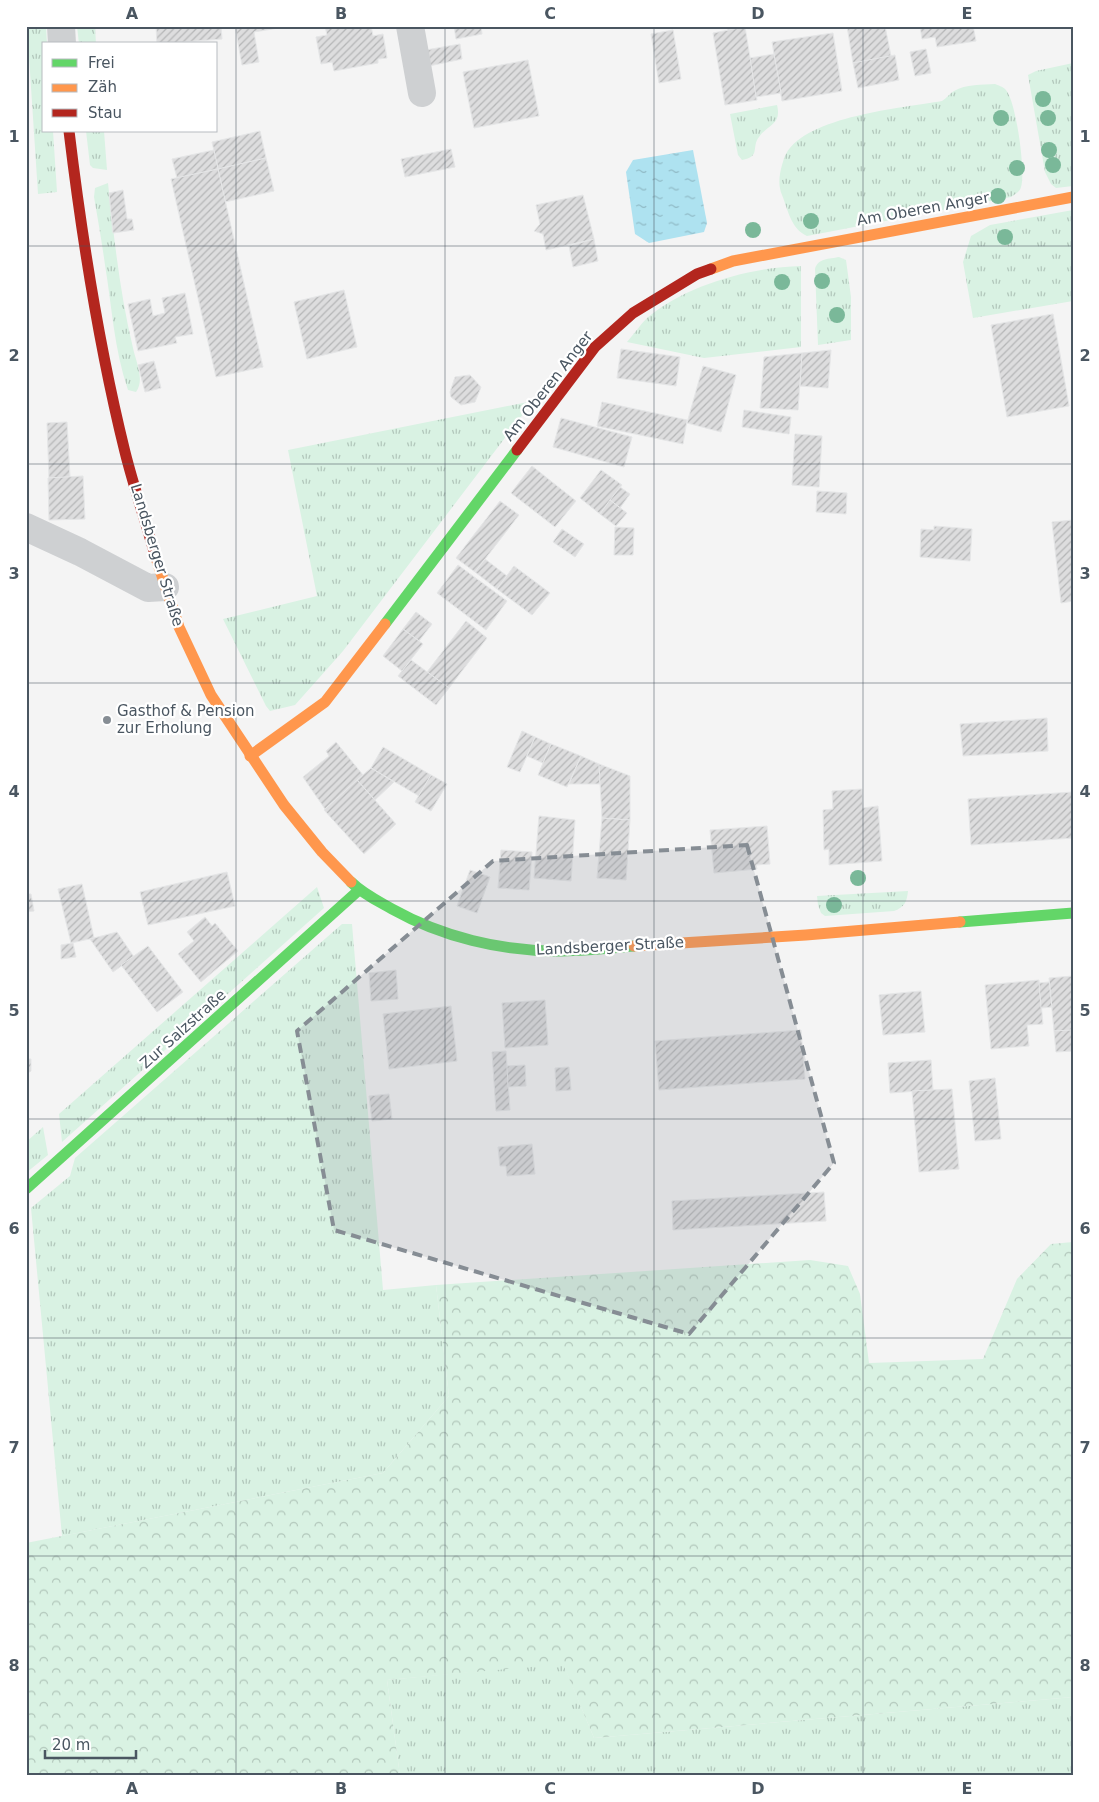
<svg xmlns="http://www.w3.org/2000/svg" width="1099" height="1802" font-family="'DejaVu Sans',sans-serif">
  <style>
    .grass { fill: url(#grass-tufts) }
    .forest { fill: url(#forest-crowns) }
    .water { fill: url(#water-ripples) }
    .building { fill: url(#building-hatch); stroke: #e5e6e7 }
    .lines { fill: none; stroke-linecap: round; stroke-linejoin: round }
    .street { stroke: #ced0d2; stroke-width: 28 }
    .fast { stroke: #63d668; stroke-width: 11 }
    .slow { stroke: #ff974d; stroke-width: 11 }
    .jam { stroke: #b3261e; stroke-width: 11 }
    .tree { fill: #7ab899 }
    .marked { fill: #868d94; fill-opacity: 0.2; stroke: #868d94; stroke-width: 4; stroke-dasharray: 10 6; stroke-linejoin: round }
    .grid { fill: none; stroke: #4a5661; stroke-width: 1; stroke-opacity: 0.55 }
    .poi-dot { fill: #868d94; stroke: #fff; stroke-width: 2 }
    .labels { text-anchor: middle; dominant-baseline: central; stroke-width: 4.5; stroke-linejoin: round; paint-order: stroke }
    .street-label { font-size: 15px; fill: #4a5661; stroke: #fff }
    .poi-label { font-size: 15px; fill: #4a5661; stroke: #fff; text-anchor: start }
    .neatline { fill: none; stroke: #4a5661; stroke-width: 2 }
    .grid-label { font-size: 16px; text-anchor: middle; font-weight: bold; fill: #4a5661 }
  </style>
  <defs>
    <pattern id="grass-tufts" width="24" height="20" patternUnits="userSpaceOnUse" patternTransform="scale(1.25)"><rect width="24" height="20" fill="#d9f2e3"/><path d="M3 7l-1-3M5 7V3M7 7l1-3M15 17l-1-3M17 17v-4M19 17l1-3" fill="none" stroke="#b2c7bb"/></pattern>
    <pattern id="forest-crowns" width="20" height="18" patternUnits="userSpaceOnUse" patternTransform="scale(1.25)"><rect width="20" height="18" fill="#d9f2e3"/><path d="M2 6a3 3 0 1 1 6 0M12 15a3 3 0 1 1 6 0" fill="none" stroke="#b2c7bb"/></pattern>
    <pattern id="water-ripples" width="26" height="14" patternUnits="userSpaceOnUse" patternTransform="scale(1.25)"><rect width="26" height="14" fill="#aee2f0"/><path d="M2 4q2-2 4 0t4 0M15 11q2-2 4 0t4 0" fill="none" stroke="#90bac6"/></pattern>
    <pattern id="building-hatch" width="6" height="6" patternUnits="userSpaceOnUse" patternTransform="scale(1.25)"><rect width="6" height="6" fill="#ddddde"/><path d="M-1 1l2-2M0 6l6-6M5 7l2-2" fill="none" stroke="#b5b6b7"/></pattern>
  </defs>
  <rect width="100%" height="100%" fill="#f4f4f4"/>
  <g class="grass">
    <polygon points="27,26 46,26 47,44 44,44 44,131 53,131 57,192 38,194"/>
    <polygon points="77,26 95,26 96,44 79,44"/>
    <polygon points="1073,63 1073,186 1056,188 1051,184 1045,172 1028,75 1036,71"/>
    <path d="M995,84C998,85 1003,87 1005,89C1016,98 1026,173 1021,187C1020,192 1015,194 1011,197L807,236C791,229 788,210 782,195C778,185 779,176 782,165C783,162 784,157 786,154C807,116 902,108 942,101C947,98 950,93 954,91C966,84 982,85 995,84Z"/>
    <path d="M777,105C782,125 768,124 759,137C751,147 761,157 742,160L738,155L730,114Z"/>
    <polygon points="86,131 104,131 107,170 93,168 90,165"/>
    <path d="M108,183C114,238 120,294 133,348C136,362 145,380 136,392L128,390C114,349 112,307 105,265C102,243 98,220 94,197L95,188Z"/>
    <polygon points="1073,210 1073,301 973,318 963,262 971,236 990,225"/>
    <path d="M839,257L846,260L851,297V340L818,345L815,269C818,258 829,259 839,257Z"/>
    <path d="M801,266V347L704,358L627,342C634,334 640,325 647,318C686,285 751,267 801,266Z"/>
    <polygon points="533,401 343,651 295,705 270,711 266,706 223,619 317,596 288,450"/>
    <polygon points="317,887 324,908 62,1142 59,1114"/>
    <path d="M908,891C907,901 905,907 894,911L825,916L821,913L818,905L817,896Z"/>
    <polygon points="342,924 352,924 383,1290 436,1285 449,1396 383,1473 62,1536 31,1208 70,1176 75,1158"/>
    <polygon points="43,1127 48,1155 26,1173 26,1142"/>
    <polygon points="563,1663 594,1738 1073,1697 1073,1776 400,1776 387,1680"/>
  </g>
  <polygon class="forest" points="1073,1242 1073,1697 594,1738 563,1664 387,1680 400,1776 26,1776 26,1543 383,1473 449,1396 436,1285 810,1260 848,1266 860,1294 869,1363 983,1359 1017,1279 1051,1244"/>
  <polygon class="water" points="693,150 707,223 704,232 649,243 635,234 626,172 633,160"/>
  <g class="building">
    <polygon points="156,26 221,26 222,39 157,44"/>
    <polygon points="235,26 291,26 254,32 259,62 242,65"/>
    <polygon points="325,26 371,26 373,36 383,34 387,58 378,59 378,63 334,71 332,62 321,64 316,37 327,35"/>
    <polygon points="454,26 481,26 482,34 456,39"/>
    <polygon points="727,26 750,26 750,27 728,30"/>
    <polygon points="847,26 885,26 891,56 853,63"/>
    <polygon points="920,26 973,26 976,41 937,47 935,37 922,39"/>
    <polygon points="745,27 757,100 725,105 713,33"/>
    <polygon points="673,30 681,79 659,83 651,34"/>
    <polygon points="833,33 842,91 782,101 772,42"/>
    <polygon points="460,44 462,59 429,66 426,50"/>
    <polygon points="926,49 931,73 915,76 910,52"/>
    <polygon points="774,54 781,93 756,97 750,58"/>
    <polygon points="895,55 899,80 858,88 853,63"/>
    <polygon points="528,60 539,116 474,128 463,72"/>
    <polygon points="260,131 266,158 218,169 212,142"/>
    <polygon points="451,149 455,167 405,177 401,159"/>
    <polygon points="214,150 218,169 177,178 172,159"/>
    <polygon points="266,158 274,191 225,202 218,169"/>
    <polygon points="218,169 263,367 216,377 171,179"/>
    <polygon points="123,190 127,219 132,219 134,230 113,233 109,193"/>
    <polygon points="583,195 594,239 546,250 543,234 534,231 540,224 536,205"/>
    <polygon points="594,239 598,261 573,267 569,246"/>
    <polygon points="344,290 357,347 307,359 294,302"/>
    <polygon points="185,293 193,334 175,337 177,343 138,351 128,304 150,299 153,316 165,313 162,298"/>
    <polygon points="1053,314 1069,406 1007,417 991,325"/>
    <polygon points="621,349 680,357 676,386 617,378"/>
    <polygon points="831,350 828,388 800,386 802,353"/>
    <polygon points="802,353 798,410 760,408 764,357"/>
    <polygon points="154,361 161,388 145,392 138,365"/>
    <polygon points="703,366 736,375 721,432 687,423"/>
    <polygon points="470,375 481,387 475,402 461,405 451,397 450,392 455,377"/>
    <polygon points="602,402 687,420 683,444 597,426"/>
    <polygon points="744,410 791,417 789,434 742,427"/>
    <polygon points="561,418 632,437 624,467 553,447"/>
    <polygon points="67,422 70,477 49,478 47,423"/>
    <polygon points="795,434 822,436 819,487 792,485"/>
    <polygon points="532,466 576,501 555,527 511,493"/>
    <polygon points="601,470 622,485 600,514 580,498"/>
    <polygon points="83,476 85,519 49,520 48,478"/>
    <polygon points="620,487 630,494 620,508 610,500"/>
    <polygon points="817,491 847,493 846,514 816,512"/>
    <polygon points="610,500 627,513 616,526 600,514"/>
    <polygon points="500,501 519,515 475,572 456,558"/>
    <polygon points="1073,520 1073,601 1061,603 1052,522"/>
    <polygon points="934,526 972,529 970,561 920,557 921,529 934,530"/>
    <polygon points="615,527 634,528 633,555 614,555"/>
    <polygon points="562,529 584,544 575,557 553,542"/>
    <polygon points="485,559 507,576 497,589 475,572"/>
    <polygon points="458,565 507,601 486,630 437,593"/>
    <polygon points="514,566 550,593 532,615 497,589"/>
    <polygon points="416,612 432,624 419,641 403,629"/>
    <polygon points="466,621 487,638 449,688 427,672"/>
    <polygon points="403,629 423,644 402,671 383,656"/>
    <polygon points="411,660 449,688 436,705 398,676"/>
    <polygon points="1047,718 1048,751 963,756 960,724"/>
    <polygon points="522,731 535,737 520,772 507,767"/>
    <polygon points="535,737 551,744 543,763 527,756"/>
    <polygon points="336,742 363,775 325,809 303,777 329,756 326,751"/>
    <polygon points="551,744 581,756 567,787 538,775"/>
    <polygon points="383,747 431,775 419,796 371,768"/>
    <polygon points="581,756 599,764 600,784 569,784"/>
    <polygon points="599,764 630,776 630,820 602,818"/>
    <polygon points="371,768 394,782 375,800 357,780"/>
    <polygon points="431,775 447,784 431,811 415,802"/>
    <polygon points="357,780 396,824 364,854 324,810"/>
    <polygon points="862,789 863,808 878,806 882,861 829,865 829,849 824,850 823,810 833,809 832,791"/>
    <polygon points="1073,792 1073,838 971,845 968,799"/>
    <polygon points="539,816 575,820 571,881 534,878"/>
    <polygon points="602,818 630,820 626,880 597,878"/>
    <polygon points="767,826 770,864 756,865 757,869 714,873 710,830"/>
    <polygon points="501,850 532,852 529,890 498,888"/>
    <polygon points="470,870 490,877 477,913 457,906"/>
    <polygon points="227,872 235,906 148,925 140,892"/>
    <polygon points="82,884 94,938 71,943 58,889"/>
    <polygon points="26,894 31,894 34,911 26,912 28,923 26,923"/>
    <polygon points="205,917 212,926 215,923 238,951 201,982 178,954 194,941 187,932"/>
    <polygon points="117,932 134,957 113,972 90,939"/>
    <polygon points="73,943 76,957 61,959 61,945"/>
    <polygon points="148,946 183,992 157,1012 121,965"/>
    <polygon points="396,970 398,999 371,1001 369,973"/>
    <polygon points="1073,976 1073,1030 1054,1031 1049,978"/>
    <polygon points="1039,980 1043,1024 1027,1025 1029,1046 991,1049 985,985"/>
    <polygon points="1049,982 1052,1007 1041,1008 1039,983"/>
    <polygon points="921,991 925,1032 883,1035 879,995"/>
    <polygon points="545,1000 548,1045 505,1048 502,1003"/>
    <polygon points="451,1006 457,1061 389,1069 383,1014"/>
    <polygon points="801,1030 805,1079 659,1090 655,1041"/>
    <polygon points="1072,1030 1073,1051 1056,1052 1054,1031"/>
    <polygon points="506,1051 510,1110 496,1111 492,1052"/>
    <polygon points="26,1059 31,1059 31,1071 26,1074"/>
    <polygon points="931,1060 933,1090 890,1093 888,1063"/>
    <polygon points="525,1065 526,1086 508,1087 507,1066"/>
    <polygon points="569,1067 571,1090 556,1091 555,1068"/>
    <polygon points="995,1078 1001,1139 975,1141 969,1081"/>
    <polygon points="952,1089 959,1169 919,1172 912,1091"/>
    <polygon points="389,1094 392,1119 372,1121 369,1096"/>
    <polygon points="532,1144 535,1174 507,1176 506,1166 500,1166 498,1147"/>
    <polygon points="824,1192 826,1221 673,1230 672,1201"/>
  </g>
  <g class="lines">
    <g class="street">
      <polyline points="61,26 62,44"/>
      <polyline points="410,26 422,93"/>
      <polyline points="26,527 80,552 148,588 165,587"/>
    </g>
    <g class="fast">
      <polyline points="385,624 517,450"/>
      <path d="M351,882C363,894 378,901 392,909C442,937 501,951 557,951C583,951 608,948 634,946"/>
      <polyline points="960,922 1073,913"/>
      <polyline points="26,1189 359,890"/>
    </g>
    <g class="slow">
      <polyline points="711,269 733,261 1073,197"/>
      <polyline points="156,558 179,627 211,695 284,805 322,852 351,882"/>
      <polyline points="250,756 325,702 385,624"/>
      <polyline points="634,946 806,935 960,922"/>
    </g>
    <g class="jam">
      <path d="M69,131C82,239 99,347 125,452C134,488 146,523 156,558"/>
      <polyline points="517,450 595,347 633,313 697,274 711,269"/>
    </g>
  </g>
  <g class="tree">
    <circle cx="1043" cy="99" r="8"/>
    <circle cx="1001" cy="118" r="8"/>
    <circle cx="1048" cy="118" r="8"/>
    <circle cx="1049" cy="150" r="8"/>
    <circle cx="1053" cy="165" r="8"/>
    <circle cx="1017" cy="168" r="8"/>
    <circle cx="998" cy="196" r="8"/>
    <circle cx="811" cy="221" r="8"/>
    <circle cx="753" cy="230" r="8"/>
    <circle cx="1005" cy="237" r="8"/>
    <circle cx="822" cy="281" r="8"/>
    <circle cx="782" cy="282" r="8"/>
    <circle cx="837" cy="315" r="8"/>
    <circle cx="858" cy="878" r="8"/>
    <circle cx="834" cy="905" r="8"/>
  </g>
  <path class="marked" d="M747,845L834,1163L689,1334L334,1230L297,1031L493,861Z"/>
  <path class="grid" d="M236,26V1776M445,26V1776M654,26V1776M863,26V1776M26,246H1073M26,464H1073M26,683H1073M26,901H1073M26,1119H1073M26,1338H1073M26,1556H1073"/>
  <circle class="poi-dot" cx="107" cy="720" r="5"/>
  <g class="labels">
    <g class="street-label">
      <text transform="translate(923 209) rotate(-10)">Am Oberen Anger</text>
      <text transform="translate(548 386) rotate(-52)">Am Oberen Anger</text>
      <text transform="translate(157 555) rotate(73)">Landsberger Straße</text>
      <text transform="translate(610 946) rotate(-3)">Landsberger Straße</text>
      <text transform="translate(183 1029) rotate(-42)">Zur Salzstraße</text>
    </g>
    <g class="poi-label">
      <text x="117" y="711">Gasthof &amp; Pension<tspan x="117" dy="17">zur Erholung</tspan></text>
    </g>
  </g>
  <rect width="1099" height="1802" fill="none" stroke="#ffffff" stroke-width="55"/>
  <rect x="42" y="42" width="175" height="90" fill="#ffffff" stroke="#b7bbc0"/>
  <rect x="52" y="59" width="25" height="8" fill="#63d668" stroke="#b7bbc0"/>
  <text x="88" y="68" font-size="15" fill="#4a5661">Frei</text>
  <rect x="52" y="84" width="25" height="8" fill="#ff974d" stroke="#b7bbc0"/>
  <text x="88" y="92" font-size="15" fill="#4a5661">Zäh</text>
  <rect x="52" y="109" width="25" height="8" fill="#b3261e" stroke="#b7bbc0"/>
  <text x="88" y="118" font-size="15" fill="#4a5661">Stau</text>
  <path d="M45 1750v8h91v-8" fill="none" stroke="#4a5661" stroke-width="2.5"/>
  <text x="52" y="1750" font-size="15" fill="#4a5661" stroke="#ffffff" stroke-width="4" paint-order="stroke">20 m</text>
  <rect x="28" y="28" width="1044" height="1746" class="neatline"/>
  <g class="grid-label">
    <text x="132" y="19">A</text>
    <text x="341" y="19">B</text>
    <text x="550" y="19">C</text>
    <text x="758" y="19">D</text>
    <text x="967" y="19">E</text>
    <text x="14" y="142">1</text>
    <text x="1085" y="142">1</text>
    <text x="14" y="361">2</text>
    <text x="1085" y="361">2</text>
    <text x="14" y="579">3</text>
    <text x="1085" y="579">3</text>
    <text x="14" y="797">4</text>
    <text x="1085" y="797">4</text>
    <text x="14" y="1016">5</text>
    <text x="1085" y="1016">5</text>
    <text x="14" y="1234">6</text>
    <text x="1085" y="1234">6</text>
    <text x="14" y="1453">7</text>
    <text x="1085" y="1453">7</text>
    <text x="14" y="1671">8</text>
    <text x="1085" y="1671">8</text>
    <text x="132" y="1794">A</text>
    <text x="341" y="1794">B</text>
    <text x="550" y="1794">C</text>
    <text x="758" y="1794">D</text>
    <text x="967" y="1794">E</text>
  </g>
</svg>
